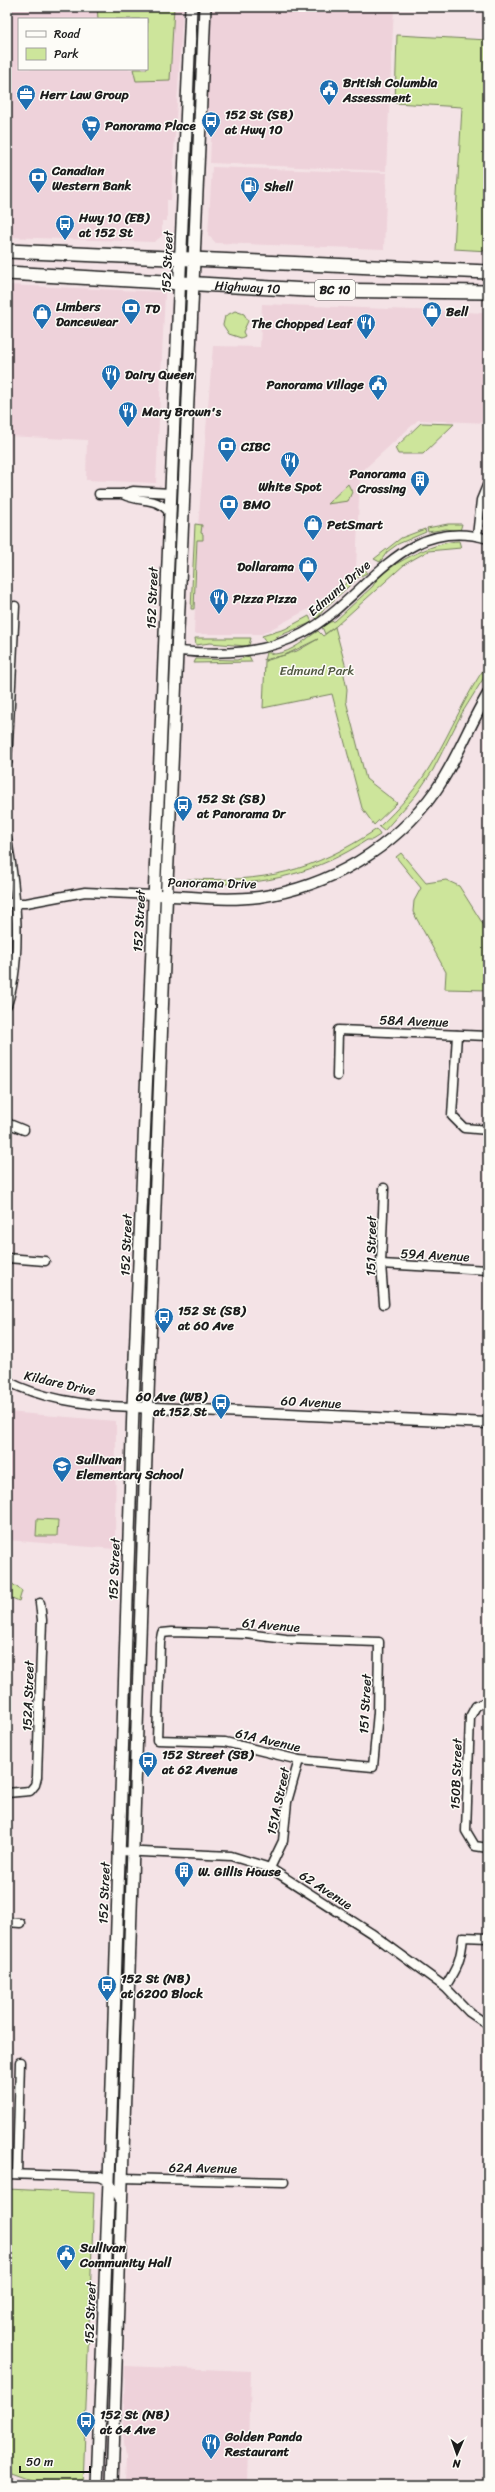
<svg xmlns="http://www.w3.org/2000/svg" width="495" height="2492" font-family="Sriracha,sans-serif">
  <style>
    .built { fill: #eed2da; fill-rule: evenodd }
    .green { fill: #cde59b; stroke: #74805c }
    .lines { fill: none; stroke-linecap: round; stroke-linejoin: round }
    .minor-casing { stroke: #1c1c1c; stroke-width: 11 }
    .tertiary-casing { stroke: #1c1c1c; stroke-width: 13 }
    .secondary-casing { stroke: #1c1c1c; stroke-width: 14 }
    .trunk-casing { stroke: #1c1c1c; stroke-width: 16 }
    .minor { stroke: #fdfcf7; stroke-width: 8 }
    .tertiary { stroke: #fdfcf7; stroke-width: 10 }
    .secondary { stroke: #fdfcf7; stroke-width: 11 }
    .trunk { stroke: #fdfcf7; stroke-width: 13 }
    .labels { text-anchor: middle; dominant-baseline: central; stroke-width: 3; stroke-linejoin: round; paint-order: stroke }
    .shield { fill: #fdfcf7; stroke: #605f5e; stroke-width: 1 }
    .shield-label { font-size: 12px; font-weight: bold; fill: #1c1c1c }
    .poi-label { font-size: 13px; font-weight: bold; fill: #1c1c1c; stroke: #fdfcf7; text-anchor: start }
    .street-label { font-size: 13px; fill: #1c1c1c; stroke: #fdfcf7 }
    .park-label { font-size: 13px; fill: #515842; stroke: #fdfcf7 }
  </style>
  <rect width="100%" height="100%" fill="#f4e3e6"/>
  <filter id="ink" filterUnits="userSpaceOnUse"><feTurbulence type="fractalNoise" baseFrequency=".025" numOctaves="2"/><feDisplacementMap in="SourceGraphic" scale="8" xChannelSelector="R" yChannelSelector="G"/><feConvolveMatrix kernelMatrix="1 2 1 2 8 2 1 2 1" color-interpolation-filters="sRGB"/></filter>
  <g filter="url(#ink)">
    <g class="built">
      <path d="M7,7H183L171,200H167V221H162V236L154,242L7,237ZM19,19H147V69H19Z"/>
      <polygon points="212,7 394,7 386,171 210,163 211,139 207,102"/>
      <polygon points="212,167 387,173 384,249 216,243 208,235"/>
      <polygon points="7,285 165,292 156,483 86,480 87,440 7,436"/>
      <polygon points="262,304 488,313 488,423 418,420 360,473 356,569 312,607 262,634 194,634 198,527 213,346 260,347"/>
      <polygon points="7,1412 116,1421 115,1549 7,1540"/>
      <polygon points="125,2366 251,2371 248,2485 125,2485 126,2458 123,2433"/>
    </g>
    <g class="green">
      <polygon points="97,7 174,7 170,80 136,81 133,69 147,69 147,19 98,19"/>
      <polygon points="397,35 488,40 488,251 454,249 462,107 395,103"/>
      <polygon points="235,311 244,314 248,321 243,332 245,336 241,338 229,334 223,325 225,316"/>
      <polygon points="421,423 454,424 423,454 398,454 395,448"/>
      <polygon points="348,484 352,492 348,501 327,504"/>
      <polygon points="195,524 202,525 201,533 203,534 203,540 197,540 194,609 191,609"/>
      <polygon points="448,524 462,524 460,531 446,529 428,532 427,528"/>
      <polygon points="425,529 426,532 398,544 387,552 380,562 374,559 401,538"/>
      <path d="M459,541L461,548L428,551L405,564L336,626L325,634L322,627L330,622L335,621L373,586C381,566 437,541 459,541Z"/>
      <polygon points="364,567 367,573 359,577 325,608 317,619 312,614"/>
      <polygon points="309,616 312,622 308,624 276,637 273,640 266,642 262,636 285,629"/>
      <path d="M335,627L346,668L344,675L347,689L346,701L366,779L397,803L374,825L362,808L332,694L263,708L265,661L297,651L318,639L285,655L264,660L266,653C269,652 272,654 275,654C293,652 305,639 318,631L323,636Z"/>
      <polygon points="195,638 251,638 249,645 246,646 210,643 196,645"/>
      <polygon points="249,656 252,662 194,663 196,659 237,660"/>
      <path d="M488,663V671L462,713L433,770L416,795L384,831L379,827C399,808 418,787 432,763C452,730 465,695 488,663Z"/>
      <path d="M377,829L380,835L372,840H367C317,873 264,886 204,884C196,884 190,888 181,885L187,879C266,882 310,873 377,829Z"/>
      <polygon points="401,853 426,883 446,880 459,886 488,932 488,990 445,989 446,972 413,912 414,901 421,888 396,857"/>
      <polygon points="37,1519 58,1520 57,1536 36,1536"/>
      <polygon points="7,1580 22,1591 19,1601 7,1596"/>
      <polygon points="7,2189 94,2193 83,2485 46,2485 7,2471"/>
    </g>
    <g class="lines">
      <g class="minor-casing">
        <g id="minor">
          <polyline points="99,494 122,494 133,491 171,493"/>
          <path d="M122,494C141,504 155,495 170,513"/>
          <polyline points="477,536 481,500 488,483"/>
          <path d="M179,651C222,655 264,654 303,633C366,600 401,514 488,539"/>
          <polyline points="7,763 15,606"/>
          <path d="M7,839C16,888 23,958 7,1005"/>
          <polyline points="7,903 26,903 85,892 154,895"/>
          <polyline points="457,1035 452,1116 464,1128 488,1130"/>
          <polyline points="337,1076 338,1030 488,1036"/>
          <polyline points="7,1123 24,1130"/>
          <polyline points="7,1258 45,1261"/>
          <polyline points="381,1264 488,1270"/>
          <polyline points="384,1304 381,1264 384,1188"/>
          <path d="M7,1381C45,1401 91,1406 133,1407"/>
          <polygon points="172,1632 246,1634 286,1639 379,1642 378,1712 373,1767 299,1760 225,1742 157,1740 160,1643 162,1633"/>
          <polyline points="488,1701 476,1706 470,1717 466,1831 475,1846 488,1848"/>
          <polyline points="7,1793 30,1791 35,1785 37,1777 42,1620 40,1603"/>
          <polyline points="119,1851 231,1856 270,1868 371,1933 445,1987 469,2012 488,2025"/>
          <polyline points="270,1868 283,1841 287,1802 299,1760"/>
          <polyline points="7,1922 20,1923"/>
          <path d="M445,1987C457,1968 461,1960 463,1937L488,1938"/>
          <polyline points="7,2174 100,2177 109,2181 121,2201"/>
          <polyline points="17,2174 20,2062"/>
          <polyline points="122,2178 284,2182"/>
        </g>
      </g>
      <g class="tertiary-casing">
        <g id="tertiary">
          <path d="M159,895C192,897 226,901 259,897C329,887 395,848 436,790C457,760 469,725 488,694"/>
          <polyline points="133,1407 488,1423"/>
        </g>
      </g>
      <g class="secondary-casing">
        <g id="secondary">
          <polyline points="97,2485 109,2181 133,1407 191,7"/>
          <polyline points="112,2485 148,1395 167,883 205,7"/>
        </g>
      </g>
      <g class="trunk-casing">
        <g id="trunk">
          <polyline points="7,251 488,272"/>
          <path id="s1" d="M7,273L307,290L488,292"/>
        </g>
      </g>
      <use href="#minor" class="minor"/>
      <use href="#tertiary" class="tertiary"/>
      <use href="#secondary" class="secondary"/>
      <use href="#trunk" class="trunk"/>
    </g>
  </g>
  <defs>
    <g id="civic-pin" transform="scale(1)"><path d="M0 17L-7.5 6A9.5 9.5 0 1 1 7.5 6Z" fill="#1f6fb2" stroke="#fdfcf7"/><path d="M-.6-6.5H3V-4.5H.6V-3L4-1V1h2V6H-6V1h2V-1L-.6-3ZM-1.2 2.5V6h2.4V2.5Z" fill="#fff"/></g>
    <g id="office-pin" transform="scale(1)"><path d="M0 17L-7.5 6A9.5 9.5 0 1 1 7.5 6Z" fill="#1f6fb2" stroke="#fdfcf7"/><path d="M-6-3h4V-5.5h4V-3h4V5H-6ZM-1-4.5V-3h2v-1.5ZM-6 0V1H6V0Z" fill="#fff"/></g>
    <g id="bus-pin" transform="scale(1)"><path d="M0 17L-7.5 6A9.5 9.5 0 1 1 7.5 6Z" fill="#1f6fb2" stroke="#fdfcf7"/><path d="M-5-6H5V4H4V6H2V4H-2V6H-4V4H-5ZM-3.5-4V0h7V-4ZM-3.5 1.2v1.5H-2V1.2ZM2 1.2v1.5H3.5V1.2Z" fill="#fff"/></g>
    <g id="supermarket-pin" transform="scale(1)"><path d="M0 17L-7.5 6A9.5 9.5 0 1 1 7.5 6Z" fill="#1f6fb2" stroke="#fdfcf7"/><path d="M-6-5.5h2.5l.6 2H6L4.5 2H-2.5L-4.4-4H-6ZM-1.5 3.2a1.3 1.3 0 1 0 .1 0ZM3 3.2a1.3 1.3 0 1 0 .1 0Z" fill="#fff"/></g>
    <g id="bank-pin" transform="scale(1)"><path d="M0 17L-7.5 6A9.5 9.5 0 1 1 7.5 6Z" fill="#1f6fb2" stroke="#fdfcf7"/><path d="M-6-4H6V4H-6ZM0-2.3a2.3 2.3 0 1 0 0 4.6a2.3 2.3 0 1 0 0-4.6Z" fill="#fff"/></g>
    <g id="fuel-pin" transform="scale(1)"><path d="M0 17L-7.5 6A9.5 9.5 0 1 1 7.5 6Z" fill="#1f6fb2" stroke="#fdfcf7"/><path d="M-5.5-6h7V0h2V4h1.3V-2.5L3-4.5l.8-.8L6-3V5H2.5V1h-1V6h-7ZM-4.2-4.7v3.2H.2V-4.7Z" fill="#fff"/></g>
    <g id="shop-pin" transform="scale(1)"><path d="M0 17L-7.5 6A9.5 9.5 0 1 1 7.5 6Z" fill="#1f6fb2" stroke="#fdfcf7"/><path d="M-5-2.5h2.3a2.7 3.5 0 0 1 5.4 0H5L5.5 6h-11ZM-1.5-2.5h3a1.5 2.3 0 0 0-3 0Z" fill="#fff"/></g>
    <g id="restaurant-pin" transform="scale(1)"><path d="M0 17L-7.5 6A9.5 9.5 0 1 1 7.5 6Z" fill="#1f6fb2" stroke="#fdfcf7"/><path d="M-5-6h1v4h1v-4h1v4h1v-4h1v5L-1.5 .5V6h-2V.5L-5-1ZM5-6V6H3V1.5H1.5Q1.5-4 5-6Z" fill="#fff"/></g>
    <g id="building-pin" transform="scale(1)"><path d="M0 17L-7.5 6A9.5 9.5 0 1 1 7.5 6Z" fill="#1f6fb2" stroke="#fdfcf7"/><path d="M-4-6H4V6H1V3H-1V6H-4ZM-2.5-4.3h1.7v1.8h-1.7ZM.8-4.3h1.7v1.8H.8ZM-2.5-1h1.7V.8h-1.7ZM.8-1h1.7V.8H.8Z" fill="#fff"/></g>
    <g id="school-pin" transform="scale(1)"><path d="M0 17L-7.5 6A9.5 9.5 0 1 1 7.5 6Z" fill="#1f6fb2" stroke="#fdfcf7"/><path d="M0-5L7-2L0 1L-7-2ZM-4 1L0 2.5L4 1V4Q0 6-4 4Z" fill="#fff"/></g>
  </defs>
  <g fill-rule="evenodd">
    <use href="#civic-pin" x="329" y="89"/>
    <use href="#office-pin" x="26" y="94"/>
    <use href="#bus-pin" x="211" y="121"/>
    <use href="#supermarket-pin" x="91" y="125"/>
    <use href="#bank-pin" x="38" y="177"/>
    <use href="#fuel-pin" x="250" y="186"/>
    <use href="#bus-pin" x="65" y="224"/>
    <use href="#bank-pin" x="131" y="308"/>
    <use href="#shop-pin" x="432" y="311"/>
    <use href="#shop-pin" x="42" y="313"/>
    <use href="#restaurant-pin" x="366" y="323"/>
    <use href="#restaurant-pin" x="111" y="374"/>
    <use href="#civic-pin" x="378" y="384"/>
    <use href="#restaurant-pin" x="128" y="411"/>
    <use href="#bank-pin" x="227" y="446"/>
    <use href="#restaurant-pin" x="290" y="461"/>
    <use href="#building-pin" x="420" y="480"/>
    <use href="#bank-pin" x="229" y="504"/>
    <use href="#shop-pin" x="313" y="524"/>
    <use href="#shop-pin" x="308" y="566"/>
    <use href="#restaurant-pin" x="219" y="598"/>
    <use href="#bus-pin" x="183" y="805"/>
    <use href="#bus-pin" x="164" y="1317"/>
    <use href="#bus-pin" x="221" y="1403"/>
    <use href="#school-pin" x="62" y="1466"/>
    <use href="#bus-pin" x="148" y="1761"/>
    <use href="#building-pin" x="184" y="1871"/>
    <use href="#bus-pin" x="107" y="1985"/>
    <use href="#civic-pin" x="66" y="2254"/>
    <use href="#bus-pin" x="86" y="2421"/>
    <use href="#restaurant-pin" x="211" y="2443"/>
  </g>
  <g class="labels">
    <rect class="shield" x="315" y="280" width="40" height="20" rx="3"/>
    <g class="shield-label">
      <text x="335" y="290">BC 10</text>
    </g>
    <g class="poi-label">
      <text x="343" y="82">British Columbia<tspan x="343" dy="15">Assessment</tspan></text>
      <text x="40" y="94">Herr Law Group</text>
      <text x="225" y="114">152 St (SB)<tspan x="225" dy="15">at Hwy 10</tspan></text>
      <text x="105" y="125">Panorama Place</text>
      <text x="52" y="170">Canadian<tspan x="52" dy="15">Western Bank</tspan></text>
      <text x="264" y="186">Shell</text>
      <text x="79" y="217">Hwy 10 (EB)<tspan x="79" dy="15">at 152 St</tspan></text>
      <text x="56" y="306">Limbers<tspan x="56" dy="15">Dancewear</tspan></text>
      <text x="145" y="308">TD</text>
      <text x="446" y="311">Bell</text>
      <text x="352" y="323" text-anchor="end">The Chopped Leaf</text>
      <text x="125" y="374">Dairy Queen</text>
      <text x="364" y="384" text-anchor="end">Panorama Village</text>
      <text x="142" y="411">Mary Brown's</text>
      <text x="241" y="446">CIBC</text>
      <text x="406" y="473" text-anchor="end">Panorama<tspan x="406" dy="15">Crossing</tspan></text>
      <text x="290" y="486" text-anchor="middle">White Spot</text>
      <text x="243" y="504">BMO</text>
      <text x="327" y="524">PetSmart</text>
      <text x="294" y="566" text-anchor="end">Dollarama</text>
      <text x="233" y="598">Pizza Pizza</text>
      <text x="197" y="798">152 St (SB)<tspan x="197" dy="15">at Panorama Dr</tspan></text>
      <text x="178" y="1310">152 St (SB)<tspan x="178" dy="15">at 60 Ave</tspan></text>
      <text x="207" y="1396" text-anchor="end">60 Ave (WB)<tspan x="207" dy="15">at 152 St</tspan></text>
      <text x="76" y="1459">Sullivan<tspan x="76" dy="15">Elementary School</tspan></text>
      <text x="162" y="1754">152 Street (SB)<tspan x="162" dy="15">at 62 Avenue</tspan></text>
      <text x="198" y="1871">W. Gillis House</text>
      <text x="121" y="1978">152 St (NB)<tspan x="121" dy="15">at 6200 Block</tspan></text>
      <text x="80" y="2247">Sullivan<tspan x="80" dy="15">Community Hall</tspan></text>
      <text x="100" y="2414">152 St (NB)<tspan x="100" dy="15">at 64 Ave</tspan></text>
      <text x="225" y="2436">Golden Panda<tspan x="225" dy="15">Restaurant</tspan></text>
    </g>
    <g class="street-label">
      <text transform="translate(167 262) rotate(-88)">152 Street</text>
      <text stroke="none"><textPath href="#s1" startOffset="241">Highway 10</textPath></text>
      <text transform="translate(339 588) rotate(-41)">Edmund Drive</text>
      <text transform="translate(152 598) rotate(-88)">152 Street</text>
      <text transform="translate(212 883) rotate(1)">Panorama Drive</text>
      <text transform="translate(139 921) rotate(-87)">152 Street</text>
      <text transform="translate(414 1021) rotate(2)">58A Avenue</text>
      <text transform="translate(126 1245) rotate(-88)">152 Street</text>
      <text transform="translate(371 1246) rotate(-89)">151 Street</text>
      <text transform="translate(435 1255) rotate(3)">59A Avenue</text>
      <text transform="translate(60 1383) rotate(13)">Kildare Drive</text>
      <text transform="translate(311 1402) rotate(3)">60 Avenue</text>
      <text transform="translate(114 1569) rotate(-88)">152 Street</text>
      <text transform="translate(271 1625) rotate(5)">61 Avenue</text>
      <text transform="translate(28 1696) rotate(-88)">152A Street</text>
      <text transform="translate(365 1704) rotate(-87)">151 Street</text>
      <text transform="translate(268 1740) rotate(13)">61A Avenue</text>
      <text transform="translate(456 1774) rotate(-88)">150B Street</text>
      <text transform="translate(278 1801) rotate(-78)">151A Street</text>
      <text transform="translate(326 1890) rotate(33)">62 Avenue</text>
      <text transform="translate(104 1893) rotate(-88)">152 Street</text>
      <text transform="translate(203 2168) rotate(1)">62A Avenue</text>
      <text transform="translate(90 2313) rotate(-88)">152 Street</text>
    </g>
    <g class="park-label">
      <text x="317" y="670">Edmund Park</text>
    </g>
  </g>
  <rect width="495" height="2492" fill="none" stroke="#fdfcf7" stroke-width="24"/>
  <rect x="12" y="12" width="471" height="2468" fill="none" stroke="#1c1c1c" stroke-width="1.5" filter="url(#ink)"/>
  <rect x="18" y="18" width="130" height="52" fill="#fdfcf7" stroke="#a3a29f"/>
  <rect x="26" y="31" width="20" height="6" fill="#fdfcf7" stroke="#a3a29f"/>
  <text x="54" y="38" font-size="12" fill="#1c1c1c">Road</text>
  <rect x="26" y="48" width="20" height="12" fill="#cde59b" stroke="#a3a29f"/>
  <text x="54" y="58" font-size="12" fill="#1c1c1c">Park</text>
  <g transform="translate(457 2454) rotate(182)" stroke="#fdfcf7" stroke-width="3" paint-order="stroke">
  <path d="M0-3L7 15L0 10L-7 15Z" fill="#1c1c1c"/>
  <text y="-6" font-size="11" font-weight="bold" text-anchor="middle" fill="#1c1c1c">N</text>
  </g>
  <path d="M20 2466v6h70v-6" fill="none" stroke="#1c1c1c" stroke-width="2"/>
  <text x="26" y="2466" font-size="12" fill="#1c1c1c" stroke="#fdfcf7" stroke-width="3" paint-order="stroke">50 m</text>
</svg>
